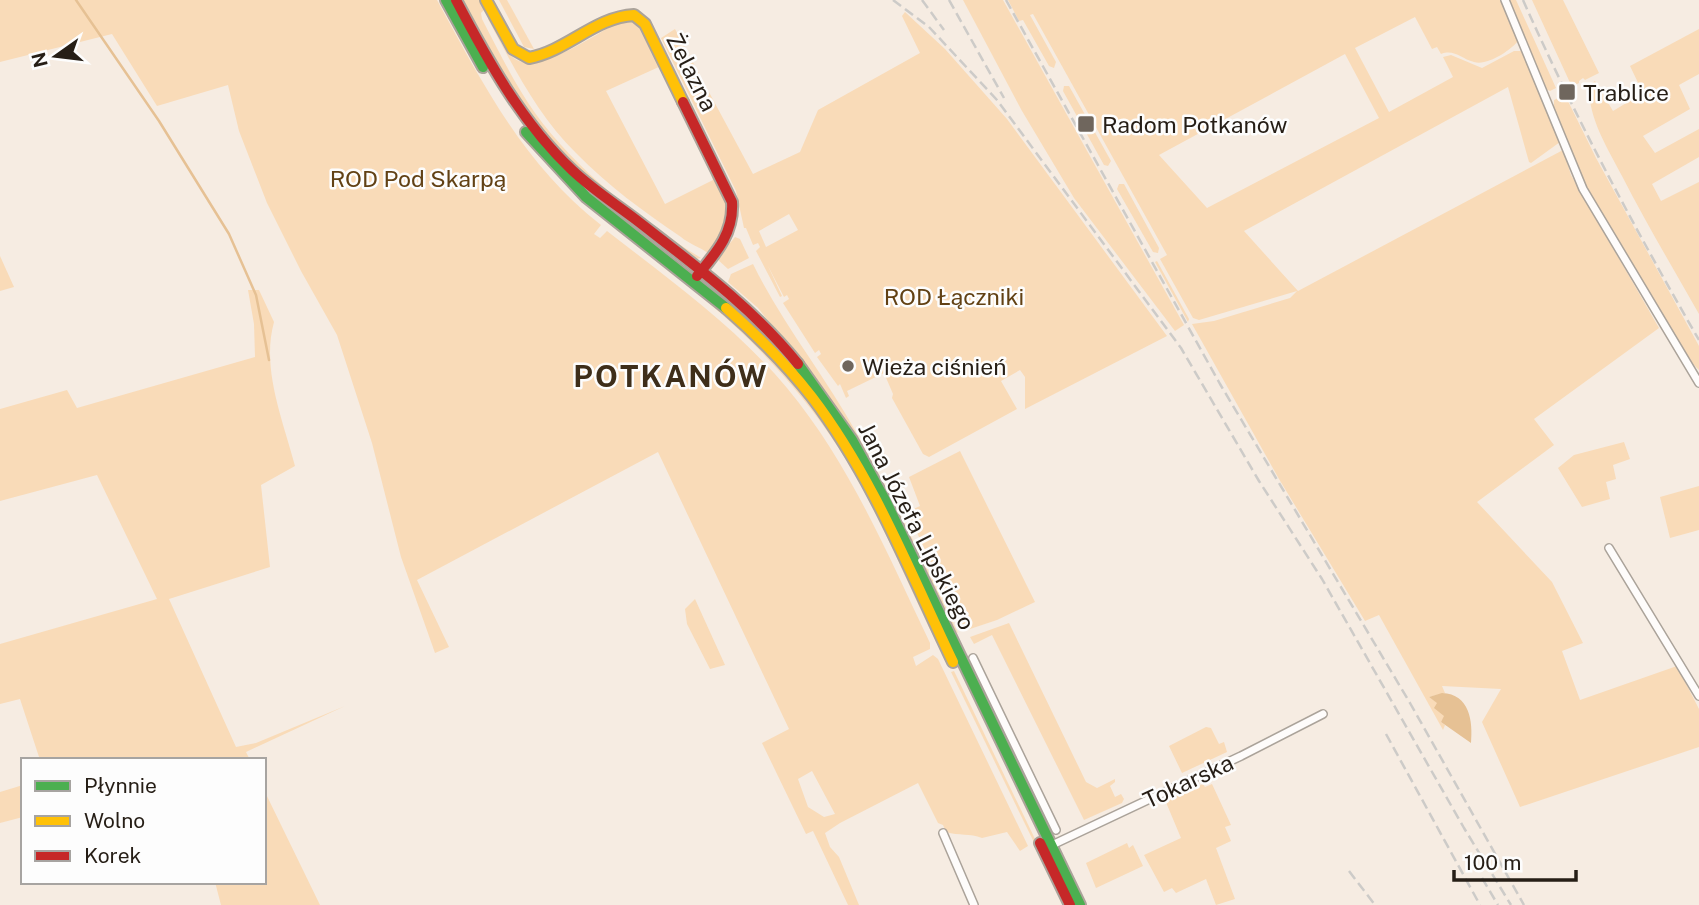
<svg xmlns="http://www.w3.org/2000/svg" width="1699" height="905" font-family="'Public Sans',sans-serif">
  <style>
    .green { fill: #f9dbb8; fill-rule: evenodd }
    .water { fill: #e6c194 }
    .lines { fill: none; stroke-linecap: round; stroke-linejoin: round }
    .stream { stroke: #e6c194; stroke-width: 2.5 }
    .street-casing { stroke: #aba39a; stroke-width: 10 }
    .fast-casing { stroke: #aba39a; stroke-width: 14 }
    .slow-casing { stroke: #aba39a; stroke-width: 14 }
    .jam-casing { stroke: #aba39a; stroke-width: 14 }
    .street { stroke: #fefcfb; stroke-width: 7 }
    .fast { stroke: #4caf50; stroke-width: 10 }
    .slow { stroke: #ffc107; stroke-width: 10 }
    .jam { stroke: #c62828; stroke-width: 10 }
    .rail { stroke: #cdcbc8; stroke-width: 2.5; stroke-dasharray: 10 5; stroke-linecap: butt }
    .poi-dot { fill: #6f665d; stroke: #fdfdfd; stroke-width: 2.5 }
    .labels { text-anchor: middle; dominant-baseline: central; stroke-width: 5; stroke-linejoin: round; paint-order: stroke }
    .street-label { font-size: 23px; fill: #261e16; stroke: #fdfdfd }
    .poi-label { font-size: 23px; fill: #261e16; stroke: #fdfdfd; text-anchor: start }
    .park-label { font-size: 23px; fill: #624114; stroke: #fdfdfd }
    .district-label { font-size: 30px; font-weight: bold; letter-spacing: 2px; fill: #3e2e1a; stroke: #fdfdfd }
  </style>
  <rect width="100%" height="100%" fill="#f6ece2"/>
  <g class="green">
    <path d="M0,0H437C482,83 525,166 601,225L594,234L600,238L607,231C670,280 736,327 787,388C850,464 888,555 930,643V649L913,657L916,666L933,655L938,659L1028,846L1020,851L1007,832L982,838C970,833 959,836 946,832L943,825L938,823L918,783L840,823L825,833L830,847L839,857L859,905H848L813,831L806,834L762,743L789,729L658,452L417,580L449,647L435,653L401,557L372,443L337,335L301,271L267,203L239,131L228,85L157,106L112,34L0,62ZM812,771L835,814L824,817L808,807L798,779Z"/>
    <path d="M460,0H480L485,9L481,13L482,19C498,50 514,83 535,113C576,170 641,221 701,258L696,259L591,182L529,116Z"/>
    <polygon points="499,0 507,0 534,49 524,47"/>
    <polygon points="963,0 1003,0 1184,325 1175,331 1074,198 1022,111"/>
    <path d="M1008,0H1500L1519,40C1511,50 1488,66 1474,62C1461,59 1455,49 1441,54L1437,47L1432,49L1415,17L1355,48L1389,112L1453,77L1443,57L1451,55L1482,68L1514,51H1521L1526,57L1560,142L1531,163L1529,162L1508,87L1244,231L1298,291L1563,150L1571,175L1659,328L1534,419L1554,445L1477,502L1552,582L1583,643L1562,651L1580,700L1677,666L1699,709V747L1520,807L1482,722L1501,689L1442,686L1445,693L1429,697L1438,703L1445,716L1441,722L1445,725L1443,730L1379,615L1365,621L1279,479L1192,324L1214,321L1290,298L1297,291L1199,320L1193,318L1160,259L1167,255L1033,14L1030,15L1056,62L1054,68L1049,66L1023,20L1019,21ZM1345,54L1379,118L1207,208L1159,155Z"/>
    <polygon points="1508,0 1516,0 1556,88 1550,91 1544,88"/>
    <polygon points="1532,0 1563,0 1599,73 1585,80 1583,78 1579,81 1579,83 1572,87"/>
    <path d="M905,12L945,49L1007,119L1167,336L1025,409V377L1020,370L1001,381L1017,409L929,457L923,454L892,398L893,394L884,373L847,391L849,396L846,398L840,384L838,386L817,357L821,354L819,350L815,353L783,303L789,299L787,295L784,297L768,266L782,296L780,297L756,251L760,247L758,243L753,245L746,228H744L736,191L661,38L675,29L753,174L800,152L818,110L920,53L902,16ZM789,214L798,230L766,247L759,231Z"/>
    <path d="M489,16C496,30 502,50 515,59C538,75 598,33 620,21L634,22L639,26L661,66L606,91L665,204L713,180L711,175L715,173C732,211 735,219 708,253C700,247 689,244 681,237C644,212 607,185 576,153C537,115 513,66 488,19Z"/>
    <path d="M1699,29V74L1679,85L1690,109L1643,136L1655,153L1699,129V157L1652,184L1661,201L1699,182V314C1673,268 1646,223 1622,176C1607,147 1588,118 1589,85L1595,81L1613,111L1643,93L1630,66Z"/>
    <polygon points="1064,86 1069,86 1111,161 1108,166 1104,165 1063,91"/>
    <polygon points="1565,95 1596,158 1699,346 1699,370 1689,360 1592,199 1574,161 1554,108 1554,100"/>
    <polygon points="1119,184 1124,184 1159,248 1158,253 1153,252 1117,189"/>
    <polygon points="735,237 740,239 749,258 728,269 717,259"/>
    <polygon points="0,256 14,287 0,291"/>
    <polygon points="1157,261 1189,319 1188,322 1155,262"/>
    <path d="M753,264C783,325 824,374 856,432C893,498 926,565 958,633L954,631L773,327L758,308L728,282L731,274Z"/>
    <path d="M248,290H259L274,322C261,369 283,420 295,466L261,485L270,567L169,599L236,747L256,743L345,706L246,752L250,760H40L20,699L0,704V644L157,599L97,475L0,501V409L67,390L77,408L255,357L254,324Z"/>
    <path d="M713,301L801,389L856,468L937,639L936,642C905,579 876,505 838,447C802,392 759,346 710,304Z"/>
    <polygon points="1624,442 1630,459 1613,465 1616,479 1606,482 1610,499 1582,507 1558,468 1574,455"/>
    <polygon points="960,451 1035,602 997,620 967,630 958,618 907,512 920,506 909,477"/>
    <polygon points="1699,486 1699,530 1670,538 1660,497"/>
    <polygon points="695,599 725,665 710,669 687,624 685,609"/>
    <polygon points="1009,623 1086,782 1097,788 1115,779 1115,782 1110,786 1115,797 1121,794 1124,799 1122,803 1084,820 992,635 974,644 970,637"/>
    <polygon points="954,671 1049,868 1047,869 951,672"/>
    <polygon points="1206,727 1211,728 1219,744 1224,742 1227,752 1182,773 1169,746"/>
    <polygon points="1203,784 1205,787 1212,784 1231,825 1225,827 1231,841 1216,848 1235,899 1216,905 1206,879 1176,893 1172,888 1164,892 1144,855 1181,838 1165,800"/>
    <polygon points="23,785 23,817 0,823 0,792"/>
    <polygon points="264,790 320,905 221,905 215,882 264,882"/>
    <polygon points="1127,843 1129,848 1133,845 1143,866 1096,888 1086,863"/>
  </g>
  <path class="water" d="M1442,693C1470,694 1473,722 1471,743L1441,722L1444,716L1434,708L1437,703L1429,697Z"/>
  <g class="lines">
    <polyline class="stream" points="76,0 159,121 229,234 256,295 269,360"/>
    <g class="street-casing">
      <g id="street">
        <polyline points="1505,0 1583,189 1699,383"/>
        <polyline points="1609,548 1699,696"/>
        <polyline points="973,658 1056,830"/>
        <polyline points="943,833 974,905"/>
        <polyline points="1050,846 1241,756 1323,714"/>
      </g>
    </g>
    <g class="fast-casing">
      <g id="fast">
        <polyline points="446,0 483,67"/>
        <polyline points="526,132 586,197 726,308"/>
        <polyline points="798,364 852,440 886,502 1080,905"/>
      </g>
    </g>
    <g class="slow-casing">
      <g id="slow">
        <path d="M486,0L513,49L529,58C567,51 595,17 634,15L645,24L683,102"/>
        <path d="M726,308C757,335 787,365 812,397C873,477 910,572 953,662"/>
      </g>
    </g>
    <g class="jam-casing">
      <g id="jam">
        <path d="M456,0C488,61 522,123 572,170C592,189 614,203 635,219C693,264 752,307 798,364"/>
        <path d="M683,102L732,202C734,233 716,253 697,276"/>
        <polyline points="1040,843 1070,905"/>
      </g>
    </g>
    <use href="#street" class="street"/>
    <use href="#fast" class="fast"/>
    <use href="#slow" class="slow"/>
    <use href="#jam" class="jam"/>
    <g class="rail">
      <polyline points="893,0 929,27 997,100 1181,348 1259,481 1322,579 1464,828 1511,905"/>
      <polyline points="922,0 944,30"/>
      <polyline points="949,0 1004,98"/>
      <polyline points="1006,0 1220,384 1410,703 1524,905"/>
      <path d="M1523,0C1575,117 1635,229 1699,340"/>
      <polyline points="1386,734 1480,905"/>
      <polyline points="1349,871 1375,905"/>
      <polyline points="1482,878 1498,905"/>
    </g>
  </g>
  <g class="poi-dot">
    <rect x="1558" y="83" width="18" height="18" rx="3.5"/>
    <rect x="1077" y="115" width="18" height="18" rx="3.5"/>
    <circle cx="848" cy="366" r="7"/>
  </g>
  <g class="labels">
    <g class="street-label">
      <text transform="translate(692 72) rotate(63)">Żelazna</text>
      <text transform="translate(917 526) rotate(63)">Jana Józefa Lipskiego</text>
      <text transform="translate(1188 781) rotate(-25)">Tokarska</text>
    </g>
    <g class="poi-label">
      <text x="1583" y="92">Trablice</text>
      <text x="1102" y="124">Radom Potkanów</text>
      <text x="862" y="366">Wieża ciśnień</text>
    </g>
    <g class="park-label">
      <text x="418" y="178">ROD Pod Skarpą</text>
      <text x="954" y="296">ROD Łączniki</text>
    </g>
    <g class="district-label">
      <text x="671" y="376">POTKANÓW</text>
    </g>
  </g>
  <rect x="21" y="758" width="245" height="126" fill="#fdfdfd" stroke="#a7a4a1" stroke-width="2"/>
  <rect x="35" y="781" width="35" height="10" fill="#4caf50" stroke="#a7a4a1" stroke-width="2"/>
  <text x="84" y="793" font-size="21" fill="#261e16">Płynnie</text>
  <rect x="35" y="816" width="35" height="10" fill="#ffc107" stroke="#a7a4a1" stroke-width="2"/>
  <text x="84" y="828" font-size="21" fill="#261e16">Wolno</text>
  <rect x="35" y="851" width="35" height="10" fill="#c62828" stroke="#a7a4a1" stroke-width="2"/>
  <text x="84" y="863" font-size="21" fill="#261e16">Korek</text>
  <g transform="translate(56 56) rotate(256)" stroke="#fdfdfd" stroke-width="5" paint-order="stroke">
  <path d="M0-5L12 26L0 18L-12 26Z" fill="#261e16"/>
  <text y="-10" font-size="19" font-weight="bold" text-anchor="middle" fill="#261e16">N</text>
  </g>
  <path d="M1454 870v10h122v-10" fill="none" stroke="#261e16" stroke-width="3.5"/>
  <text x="1464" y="870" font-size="21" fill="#261e16" stroke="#fdfdfd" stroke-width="5" paint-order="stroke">100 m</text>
</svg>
